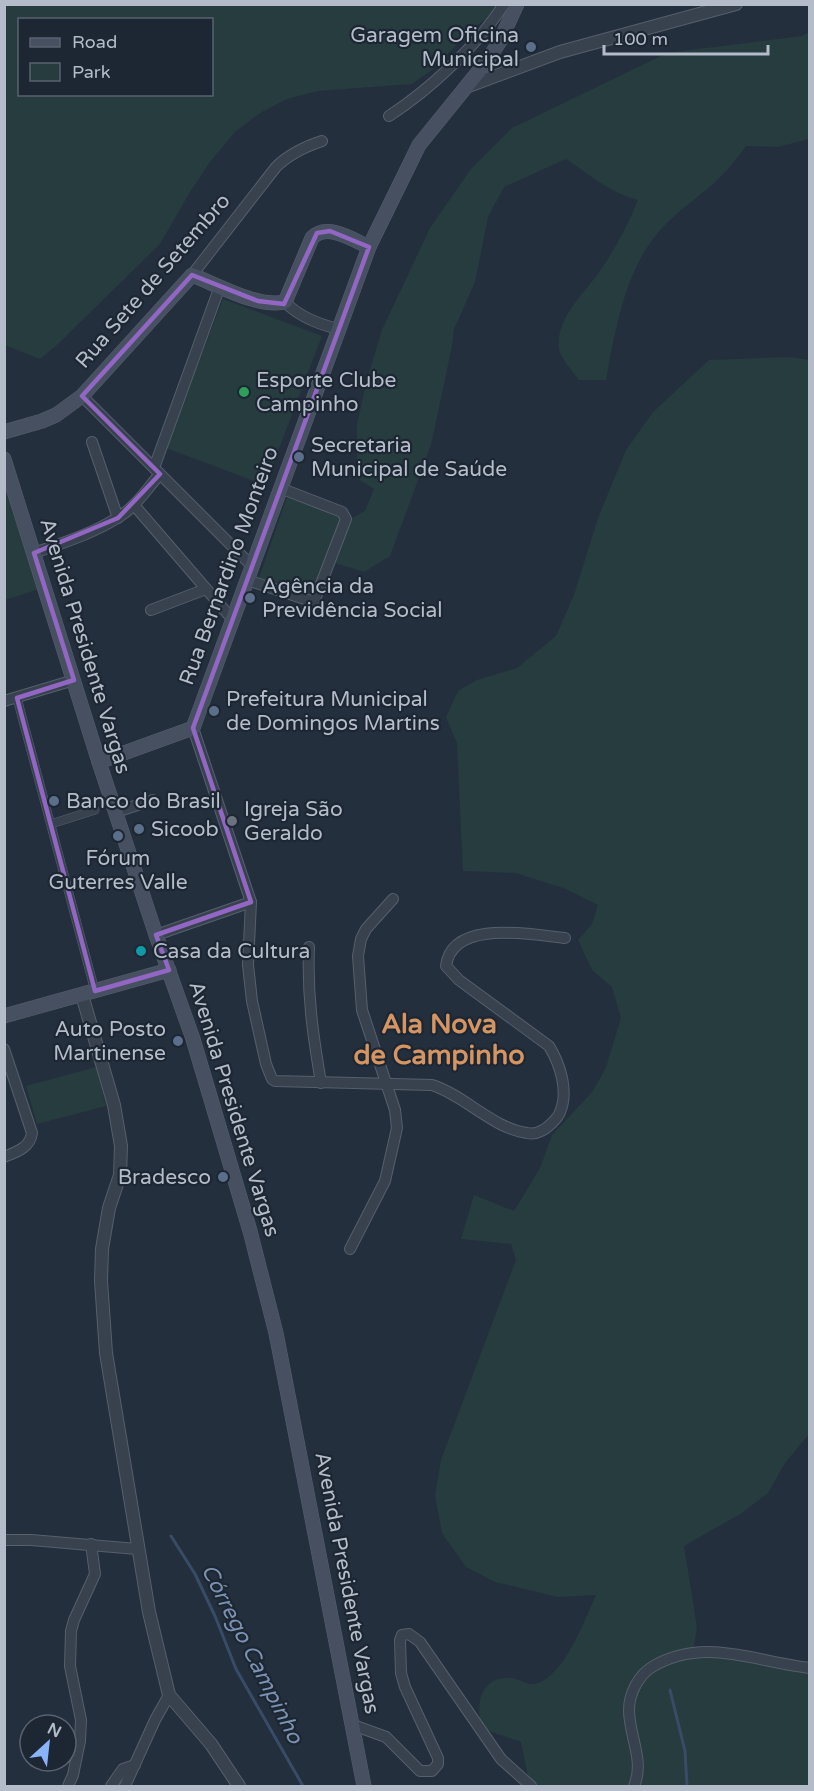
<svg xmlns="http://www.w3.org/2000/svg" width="814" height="1791" font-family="'Varela Round',sans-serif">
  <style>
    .green { fill: #263c3f; fill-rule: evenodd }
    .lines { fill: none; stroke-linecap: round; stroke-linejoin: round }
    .stream { stroke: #394c67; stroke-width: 3 }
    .pedestrian-casing { stroke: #565f6c; stroke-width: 9 }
    .minor-casing { stroke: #565f6c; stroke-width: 12 }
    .tertiary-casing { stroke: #565f6c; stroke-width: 14 }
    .secondary-casing { stroke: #565f6c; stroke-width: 15 }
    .pedestrian { stroke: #38414e; stroke-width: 8 }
    .minor { stroke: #38414e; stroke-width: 10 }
    .tertiary { stroke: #38414e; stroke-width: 12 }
    .secondary { stroke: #465061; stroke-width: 14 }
    .marked { fill: none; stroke: #9266c3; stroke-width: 4.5; stroke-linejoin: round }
    .service-dot { fill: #5c6f8a; stroke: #1d2633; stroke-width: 2 }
    .leisure-dot { fill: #2e9e5b; stroke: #1d2633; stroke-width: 2 }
    .worship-dot { fill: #6b7280; stroke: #1d2633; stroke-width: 2 }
    .culture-dot { fill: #0f9aa8; stroke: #1d2633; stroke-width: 2 }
    .labels { text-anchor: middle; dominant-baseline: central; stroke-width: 4.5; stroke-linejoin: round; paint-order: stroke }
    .poi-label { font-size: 21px; fill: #b4bcc9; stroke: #1d2633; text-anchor: start }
    .street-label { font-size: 21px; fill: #b4bcc9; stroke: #1d2633 }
    .water-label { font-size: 22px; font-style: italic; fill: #7c92b1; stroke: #1d2633 }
    .district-label { font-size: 27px; font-weight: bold; fill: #d59563; stroke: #1d2633 }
  </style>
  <rect width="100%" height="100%" fill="#242f3e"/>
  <g class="green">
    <path d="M4,5H499L493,15L474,27L433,69L412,84L318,91L287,99L260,113L235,132L210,162L190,192L160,244L58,344L40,359L5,345ZM20,20H212V94H20Z"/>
    <path d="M809,32V139L778,147L746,146C736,160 725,173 713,184C697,198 678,211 664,226C625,266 616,328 606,380H579C573,372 561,359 559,349C555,316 588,291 604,265C617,245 629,223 638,200C606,191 592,176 566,159L504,187L488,217L475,282L454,329L452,346L431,445L390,556L364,572L335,563L352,518L365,511L374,489L360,480L357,462V424L368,376L382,330L430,228L471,169L512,128L667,53L802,36Z"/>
    <polygon points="223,299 322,336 265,485 166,448"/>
    <path d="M790,357L809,360V1434L785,1463L768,1493L742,1513L684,1546L697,1627L694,1647L690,1652L809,1673V1786H530L521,1742L483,1729C474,1708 480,1677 508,1678C525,1678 528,1692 547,1678C570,1661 584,1621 596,1595L558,1597L495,1582L466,1567L442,1533L435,1495L441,1460L516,1260L511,1244L461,1239L474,1195L514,1211L540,1168L552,1135L593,1091L606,1067L621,1018L612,987L592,970L578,940L592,924L598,905L566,889L516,873L463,871L457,743L446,717L458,691L477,680L517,668L556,636L574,595L598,518L626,450L653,412L709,360Z"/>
    <polygon points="4,478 39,589 5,600"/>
    <polygon points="287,497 338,515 340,519 313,597 259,578"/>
    <polygon points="96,1067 106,1106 37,1124 26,1086"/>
  </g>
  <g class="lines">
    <g class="stream">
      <polyline points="171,1536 195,1574 215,1616 236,1669 303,1786"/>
      <polyline points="670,1690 685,1751 687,1786"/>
    </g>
    <g class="pedestrian-casing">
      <g id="pedestrian">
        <polyline points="17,698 95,991"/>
        <polyline points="51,824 95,810"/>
      </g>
    </g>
    <g class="minor-casing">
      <g id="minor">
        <path d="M389,116C429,90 478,45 504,4"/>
        <path d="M192,275L276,167C289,154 304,147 322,141"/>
        <path d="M285,302C299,317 318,324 338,329"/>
        <polyline points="82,396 252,566"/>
        <polyline points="92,442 118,518"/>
        <polyline points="154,468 220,286"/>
        <polyline points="134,505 233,620"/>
        <path d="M34,553C62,543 92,534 117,518C135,508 147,489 160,474"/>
        <polyline points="247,580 314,602 346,519 342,512 280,488"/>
        <polyline points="151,610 206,589"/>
        <polyline points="4,701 74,680"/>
        <path d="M193,728L251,902L248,965L252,1001L266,1064L272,1079L275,1081L432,1085C464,1095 494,1129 527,1133C536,1135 545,1130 552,1123C555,1120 559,1116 560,1112C569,1091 560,1064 549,1046L459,980L446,966C452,918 533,935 565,938"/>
        <polyline points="116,812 153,800"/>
        <polyline points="156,935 251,902"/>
        <path d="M309,947C307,996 313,1035 321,1083"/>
        <path d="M4,1049L32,1133C30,1148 16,1152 4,1157"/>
        <polyline points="350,1249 385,1181 397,1128 395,1110 362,1010 358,956 361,939 366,929 393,899"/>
        <polyline points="4,1540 31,1540 137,1549"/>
        <polyline points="353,1725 386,1737 420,1771 432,1771 438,1764 438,1758 405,1687 401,1673 400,1640 402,1635 409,1634 420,1642 501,1759 531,1786"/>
        <polyline points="68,1786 73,1775 80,1741 81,1720 70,1666 71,1631 74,1620 95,1574 91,1544"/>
        <polyline points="111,1786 123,1769 135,1765"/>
        <polyline points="125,1786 155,1720 169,1695"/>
        <path d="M634,1786C645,1761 629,1736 629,1710C629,1693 639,1675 652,1667C704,1636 755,1662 810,1668"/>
      </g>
    </g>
    <g class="tertiary-casing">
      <g id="tertiary">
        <polyline points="466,87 560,52 736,4"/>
        <polyline points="82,995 114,1105 121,1146 120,1175 109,1208 102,1249 101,1281 106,1353 149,1612 169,1695 211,1744 239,1786"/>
      </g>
    </g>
    <g class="secondary-casing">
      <g id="secondary">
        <path d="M4,432L42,421L56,415L82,396L192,275C218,285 258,308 285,302L312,238C327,222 353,240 369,247"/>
        <polyline points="4,459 99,762 156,935 193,1039 250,1231 276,1333 364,1786"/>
        <polyline points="99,762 193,728 369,247 419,145 487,61 500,41 517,4"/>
        <polyline points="4,1016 169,970"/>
      </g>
    </g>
    <use href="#pedestrian" class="pedestrian"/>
    <use href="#minor" class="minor"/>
    <use href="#tertiary" class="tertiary"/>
    <use href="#secondary" class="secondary"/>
  </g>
  <path class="marked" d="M330,231L369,247L193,728L251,902L156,935L169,970L95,991L17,698L74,680L34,553L118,518L160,474L82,396L192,275L258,301L284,304L317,233Z"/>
  <g class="service-dot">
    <circle cx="531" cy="47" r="6"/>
    <circle cx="299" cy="457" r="6"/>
    <circle cx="250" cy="598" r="6"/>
    <circle cx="214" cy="711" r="6"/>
    <circle cx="54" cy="801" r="6"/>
    <circle cx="139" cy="829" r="6"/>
    <circle cx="118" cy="836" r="6"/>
    <circle cx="178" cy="1041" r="6"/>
    <circle cx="223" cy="1177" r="6"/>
  </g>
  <circle class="leisure-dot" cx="244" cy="392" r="6"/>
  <circle class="worship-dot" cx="232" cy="821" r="6"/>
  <circle class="culture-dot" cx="141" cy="951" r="6"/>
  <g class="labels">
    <g class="poi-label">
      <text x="519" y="35" text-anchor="end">Garagem Oficina<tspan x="519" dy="24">Municipal</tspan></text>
      <text x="256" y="380">Esporte Clube<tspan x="256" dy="24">Campinho</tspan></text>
      <text x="311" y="445">Secretaria<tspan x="311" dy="24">Municipal de Saúde</tspan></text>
      <text x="262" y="586">Agência da<tspan x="262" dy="24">Previdência Social</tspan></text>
      <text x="226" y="699">Prefeitura Municipal<tspan x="226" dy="24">de Domingos Martins</tspan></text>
      <text x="66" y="801">Banco do Brasil</text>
      <text x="244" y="809">Igreja São<tspan x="244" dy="24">Geraldo</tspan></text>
      <text x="151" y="829">Sicoob</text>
      <text x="118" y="858" text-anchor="middle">Fórum<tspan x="118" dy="24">Guterres Valle</tspan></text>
      <text x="153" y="951">Casa da Cultura</text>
      <text x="166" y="1029" text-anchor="end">Auto Posto<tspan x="166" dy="24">Martinense</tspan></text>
      <text x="211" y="1177" text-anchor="end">Bradesco</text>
    </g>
    <g class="street-label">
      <text transform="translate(153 281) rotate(-49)">Rua Sete de Setembro</text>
      <text transform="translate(229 566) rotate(-70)">Rua Bernardino Monteiro</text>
      <text transform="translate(85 646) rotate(73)">Avenida Presidente Vargas</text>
      <text transform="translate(234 1109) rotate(73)">Avenida Presidente Vargas</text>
      <text transform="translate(347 1583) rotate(79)">Avenida Presidente Vargas</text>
    </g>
    <g class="water-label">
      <text transform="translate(252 1654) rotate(63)">Córrego Campinho</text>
    </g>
    <g class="district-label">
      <text x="439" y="1024">Ala Nova<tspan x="439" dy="31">de Campinho</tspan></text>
    </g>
  </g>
  <rect width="814" height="1791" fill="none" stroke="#b4bcc9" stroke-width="12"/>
  <rect x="18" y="18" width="195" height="78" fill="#1d2633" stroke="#59626f" stroke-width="1.5"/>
  <rect x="30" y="38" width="30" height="9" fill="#465061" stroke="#59626f" stroke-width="1.5"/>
  <text x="72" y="48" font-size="18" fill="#b4bcc9">Road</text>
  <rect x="30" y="63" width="30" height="18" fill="#263c3f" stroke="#59626f" stroke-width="1.5"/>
  <text x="72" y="78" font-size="18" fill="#b4bcc9">Park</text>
  <g transform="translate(48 1743) rotate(27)"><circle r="28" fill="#1d2633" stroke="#59626f" stroke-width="1.5"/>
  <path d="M0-4.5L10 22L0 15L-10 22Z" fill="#8ab4f8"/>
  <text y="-9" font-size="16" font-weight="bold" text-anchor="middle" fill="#b4bcc9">N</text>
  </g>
  <path d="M604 45v9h164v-9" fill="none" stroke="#b4bcc9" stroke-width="3"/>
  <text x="613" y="45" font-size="18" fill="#b4bcc9" stroke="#1d2633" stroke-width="4.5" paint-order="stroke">100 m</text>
</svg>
